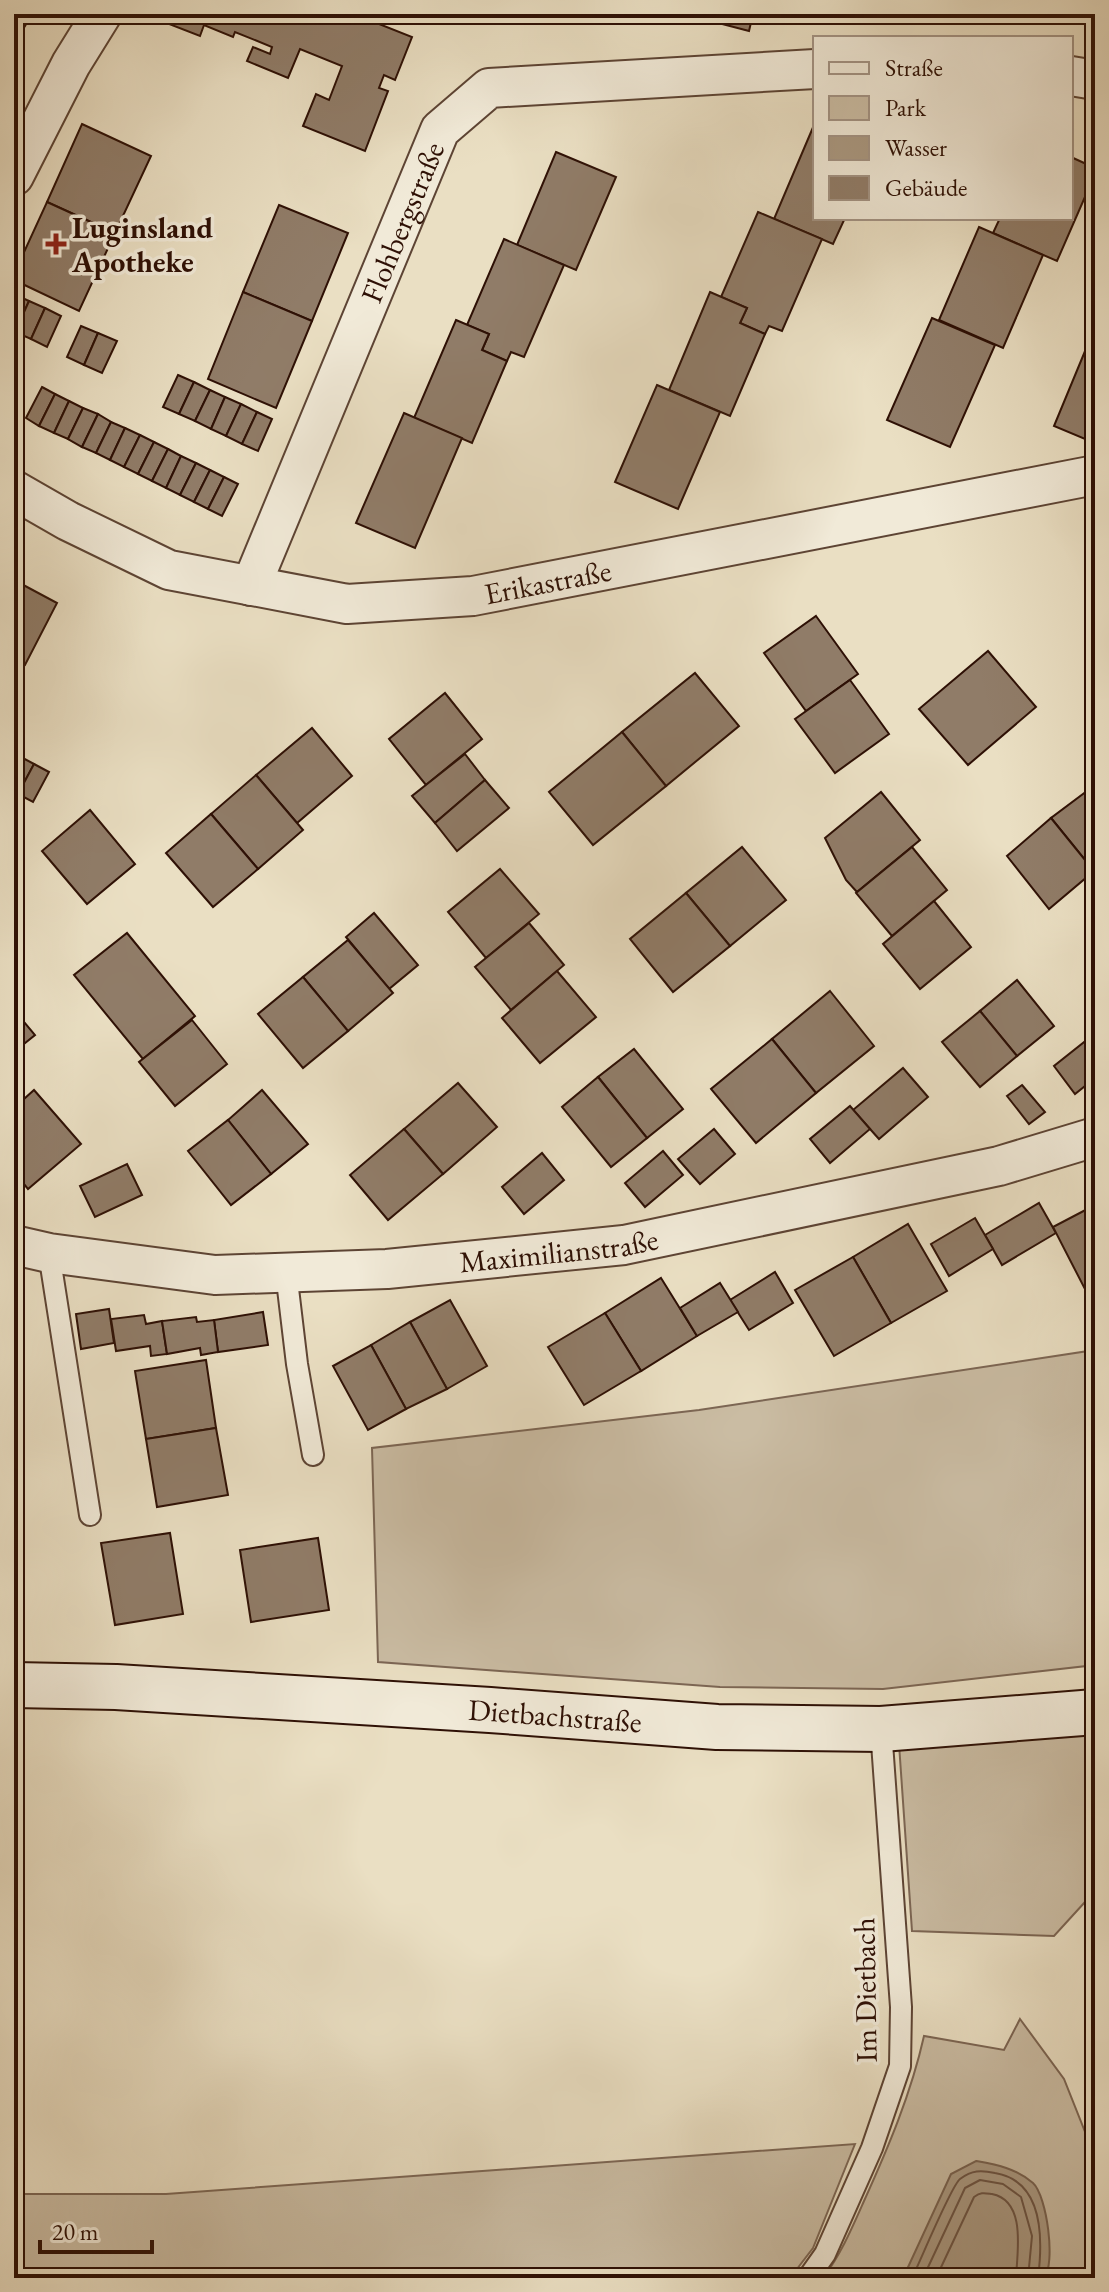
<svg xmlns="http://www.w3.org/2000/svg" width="1109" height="2292" font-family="'EB Garamond',serif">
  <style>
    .green { fill: #cabca3; stroke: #7c6654; stroke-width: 2 }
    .water { fill: #aa9982; stroke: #786250; stroke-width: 2 }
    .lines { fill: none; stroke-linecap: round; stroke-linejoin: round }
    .shore { stroke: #6c5444; stroke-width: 2 }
    .building { fill: #907c68; stroke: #2e1005; stroke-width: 2 }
    .lane-casing { stroke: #5d4434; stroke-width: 24 }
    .street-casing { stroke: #5d4434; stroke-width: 42 }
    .secondary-casing { stroke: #2e1005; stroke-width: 48 }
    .lane { stroke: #f1ead8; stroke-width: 20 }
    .street { stroke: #f1ead8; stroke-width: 38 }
    .secondary { stroke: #f1ead8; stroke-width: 44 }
    .poi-dot { fill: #8f2418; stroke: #f1ead8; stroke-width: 3 }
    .labels { text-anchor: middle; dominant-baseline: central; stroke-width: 7; stroke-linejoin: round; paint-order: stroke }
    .street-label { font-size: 30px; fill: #2e1005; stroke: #f1ead8 }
    .poi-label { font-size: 30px; font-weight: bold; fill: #2e1005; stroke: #f1ead8; text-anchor: start }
  </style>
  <rect width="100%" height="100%" fill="#eadfc3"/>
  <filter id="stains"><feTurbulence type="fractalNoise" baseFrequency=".0025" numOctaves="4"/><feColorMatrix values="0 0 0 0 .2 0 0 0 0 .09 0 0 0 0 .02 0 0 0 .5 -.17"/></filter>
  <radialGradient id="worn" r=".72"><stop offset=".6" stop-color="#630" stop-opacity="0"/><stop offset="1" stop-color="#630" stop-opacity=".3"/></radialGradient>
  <g class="green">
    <polygon points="1095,1350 1095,1665 883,1689 720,1687 378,1662 372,1448 699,1410"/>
    <polygon points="1095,1729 1095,1891 1054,1936 912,1931 899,1744"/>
    <path d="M1020,2019L1064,2079L1095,2157V2278H823C841,2254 852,2228 864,2201C888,2148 911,2094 924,2036L1004,2050Z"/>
    <polygon points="855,2144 813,2248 790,2278 14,2278 14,2194 166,2194"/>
  </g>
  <path class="water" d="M976,2161C998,2165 1015,2168 1033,2183C1047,2196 1056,2264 1044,2278H903L951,2174Z"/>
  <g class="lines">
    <g class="shore">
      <path d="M912,2278C920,2262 951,2186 960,2179C972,2170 981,2170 995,2173C1044,2181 1043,2239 1038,2278"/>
      <polyline points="923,2278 965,2188 980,2180 1003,2184 1021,2197 1032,2236 1028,2278"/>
      <path d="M936,2278L974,2197C981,2192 984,2193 992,2194C1027,2201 1017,2253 1016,2278"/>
    </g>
  </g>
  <g class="building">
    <polygon points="14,14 32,14 22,31 14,26"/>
    <polygon points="173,14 354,14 412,37 395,80 384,75 379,88 388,91 365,151 303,126 316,94 329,100 342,66 300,49 288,78 247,61 253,47 270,54 272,47 235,32 233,37 204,25 200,36 169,24"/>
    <polygon points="684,14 753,14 749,31"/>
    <polygon points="1042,14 1095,14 1095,25 1041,20"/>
    <polygon points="82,124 151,156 115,233 47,202"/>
    <polygon points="814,125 815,218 845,218 833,244 774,219"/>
    <polygon points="556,152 616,177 576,270 517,245"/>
    <polygon points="1071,157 1095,168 1095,174 1057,261 993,233 1000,218 1071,218"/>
    <polygon points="47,202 115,233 79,311 14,280 14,274"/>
    <polygon points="279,205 348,233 312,321 243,292"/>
    <polygon points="758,212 822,239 782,331 769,326 765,334 740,323 747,308 721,297"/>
    <polygon points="979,227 1043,255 1003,348 939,320"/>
    <polygon points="504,239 564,265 524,357 511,352 507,361 482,350 489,334 467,325"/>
    <polygon points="243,292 312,321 276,408 208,379"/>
    <polygon points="710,292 747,308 740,323 765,334 730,416 669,390"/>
    <polygon points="14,294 29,301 15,332 14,331"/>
    <polygon points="29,301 45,308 31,339 15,332"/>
    <polygon points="45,308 61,316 47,347 31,339"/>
    <polygon points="932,318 995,345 950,447 887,420"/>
    <polygon points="456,320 489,334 482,350 507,361 472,443 414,418"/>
    <polygon points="81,326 98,333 84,365 67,357"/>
    <polygon points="1095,327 1095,414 1085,439 1054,426"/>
    <polygon points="98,333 117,341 102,373 84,365"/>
    <polygon points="178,375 194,382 179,414 163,407"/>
    <polygon points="194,382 210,390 195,421 179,414"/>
    <polygon points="657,385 720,412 678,509 615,482"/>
    <polygon points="42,387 55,394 39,426 26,418"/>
    <polygon points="210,390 225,397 211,429 195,421"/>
    <polygon points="55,394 69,401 54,433 39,426"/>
    <polygon points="225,397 241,404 226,436 211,429"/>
    <polygon points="69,401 83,408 68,439 54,433"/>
    <polygon points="241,404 257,412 242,444 226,436"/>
    <polygon points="83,408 98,414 82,447 68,439"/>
    <polygon points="257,412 272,419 258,451 242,444"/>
    <polygon points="404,413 462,438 415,548 356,523"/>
    <polygon points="98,414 111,422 96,453 82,447"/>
    <polygon points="111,422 125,428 110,460 96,453"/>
    <polygon points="125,428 140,435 124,467 110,460"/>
    <polygon points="140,435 154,442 138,474 124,467"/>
    <polygon points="154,442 168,449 152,481 138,474"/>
    <polygon points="168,449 181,456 166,488 152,481"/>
    <polygon points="181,456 196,463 180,495 166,488"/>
    <polygon points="196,463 210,470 194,502 180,495"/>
    <polygon points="210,470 224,477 208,509 194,502"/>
    <polygon points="224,477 238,484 222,516 208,509"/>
    <polygon points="14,580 57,603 25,665 14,659"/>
    <polygon points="816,616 858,674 806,711 764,653"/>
    <polygon points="988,651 1036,707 968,765 919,709"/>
    <polygon points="695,673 739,726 666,786 622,732"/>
    <polygon points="850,680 889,734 835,773 795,719"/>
    <polygon points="445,693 482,739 426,785 389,739"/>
    <polygon points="312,728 352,776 297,823 256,775"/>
    <polygon points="622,732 666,786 593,845 549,792"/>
    <polygon points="465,754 485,780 435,823 412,796"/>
    <polygon points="19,756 34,764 18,794 14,792 14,766"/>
    <polygon points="34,764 49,772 33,802 18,794"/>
    <polygon points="256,775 303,830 258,869 211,814"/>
    <polygon points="485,780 509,808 457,851 435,823"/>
    <polygon points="1095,785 1095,870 1094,871 1051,818"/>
    <polygon points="881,792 920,840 857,892 846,880 825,838"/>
    <polygon points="90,810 135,864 87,904 42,851"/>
    <polygon points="211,814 258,869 213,907 166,853"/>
    <polygon points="1051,818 1094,871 1049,909 1007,856"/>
    <polygon points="742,847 786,900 730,946 686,893"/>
    <polygon points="912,847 947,890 892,936 856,893"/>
    <polygon points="500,869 539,914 486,958 448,912"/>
    <polygon points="686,893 730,946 673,992 630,939"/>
    <polygon points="934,901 971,947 920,989 883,944"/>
    <polygon points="374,913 418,965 389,989 346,937"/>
    <polygon points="529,923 564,965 511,1010 475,967"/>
    <polygon points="127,933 195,1016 143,1059 74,975"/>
    <polygon points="348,940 393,993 348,1031 303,977"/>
    <polygon points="557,971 596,1017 540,1063 502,1018"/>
    <polygon points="303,977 348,1031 303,1068 258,1014"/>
    <polygon points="1017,980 1054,1026 1017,1056 980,1011"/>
    <polygon points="830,991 874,1046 816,1093 772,1039"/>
    <polygon points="14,1010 35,1035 14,1052"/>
    <polygon points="980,1011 1017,1056 980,1087 942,1042"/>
    <polygon points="192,1020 227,1064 175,1106 139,1062"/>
    <polygon points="1093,1035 1095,1038 1095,1078 1075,1094 1054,1066"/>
    <polygon points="772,1039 816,1093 756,1143 711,1089"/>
    <polygon points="634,1049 683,1109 647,1138 598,1077"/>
    <polygon points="903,1068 928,1097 879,1139 853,1110"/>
    <polygon points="598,1077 647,1138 611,1167 562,1107"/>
    <polygon points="458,1083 497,1127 443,1174 404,1129"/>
    <polygon points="1022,1085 1045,1112 1029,1124 1007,1096"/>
    <polygon points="34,1090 81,1144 28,1189 14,1172 14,1108"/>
    <polygon points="262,1090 308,1144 271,1174 228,1120"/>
    <polygon points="850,1106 870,1129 830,1163 810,1139"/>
    <polygon points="228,1120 271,1174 231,1205 188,1151"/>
    <polygon points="404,1129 443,1174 388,1220 350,1175"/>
    <polygon points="714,1129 735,1154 700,1184 678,1159"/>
    <polygon points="663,1151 683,1175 645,1207 625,1183"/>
    <polygon points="542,1153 564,1180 524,1214 502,1187"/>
    <polygon points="127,1164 142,1195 95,1217 80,1186"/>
    <polygon points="1039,1203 1056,1233 1002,1265 985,1235"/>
    <polygon points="1095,1205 1095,1289 1087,1293 1053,1227"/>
    <polygon points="975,1218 993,1249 949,1276 931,1244"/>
    <polygon points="908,1224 947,1291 891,1323 853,1257"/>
    <polygon points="853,1257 891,1323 834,1356 795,1290"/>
    <polygon points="775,1272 793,1303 749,1330 730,1300"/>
    <polygon points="661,1278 697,1336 641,1371 605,1313"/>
    <polygon points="720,1283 738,1312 697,1336 680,1308"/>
    <polygon points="450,1300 487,1366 447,1389 410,1322"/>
    <polygon points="109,1309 114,1343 81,1349 76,1314"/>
    <polygon points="263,1312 268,1345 218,1352 214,1320"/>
    <polygon points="605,1313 641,1371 584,1405 548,1347"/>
    <polygon points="144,1315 146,1324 162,1321 167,1354 151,1356 150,1346 116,1351 111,1319"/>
    <polygon points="196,1317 197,1322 214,1320 218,1352 201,1355 200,1348 167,1354 162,1321"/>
    <polygon points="410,1322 447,1389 406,1409 371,1345"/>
    <polygon points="371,1345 406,1409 368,1430 333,1366"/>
    <polygon points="206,1360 216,1428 146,1439 135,1371"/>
    <polygon points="216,1428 228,1495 157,1507 146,1439"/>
    <polygon points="170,1533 183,1614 115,1625 101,1543"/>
    <polygon points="318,1538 329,1610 251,1622 240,1550"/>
  </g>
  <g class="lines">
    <g class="lane-casing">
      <g id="lane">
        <polyline points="49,1253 90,1515"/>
        <polyline points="286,1272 297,1364 313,1455"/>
        <polyline points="808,2278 825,2254 872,2148 900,2066 901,2007 881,1729"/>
      </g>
    </g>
    <g class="street-casing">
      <g id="street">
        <polyline points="1071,76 1095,80"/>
        <polyline points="14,176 71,64 102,14"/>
        <path id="s1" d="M14,490L68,521L169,570L347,604L473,596L1095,475"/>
        <path id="s2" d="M251,586L440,130L489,88L815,69"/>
        <path id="s3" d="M14,1245L49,1253L215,1275L387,1269L624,1245L999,1166L1095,1137"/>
      </g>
    </g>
    <g class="secondary-casing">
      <g id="secondary">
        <path id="s4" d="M14,1685L116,1687L490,1710L717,1727L881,1729L1095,1712"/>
      </g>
    </g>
    <use href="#lane" class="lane"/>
    <use href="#street" class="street"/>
    <use href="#secondary" class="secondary"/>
  </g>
  <path class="poi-dot" d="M52 232h8v8h8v8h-8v8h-8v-8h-8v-8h8z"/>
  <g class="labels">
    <g class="street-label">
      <text stroke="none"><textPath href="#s2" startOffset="394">Flohbergstraße</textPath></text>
      <text stroke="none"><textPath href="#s1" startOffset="558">Erikastraße</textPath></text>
      <text stroke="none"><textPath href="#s3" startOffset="548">Maximilianstraße</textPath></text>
      <text stroke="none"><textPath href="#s4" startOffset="542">Dietbachstraße</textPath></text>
      <text transform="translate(865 1990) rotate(-91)">Im Dietbach</text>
    </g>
    <g class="poi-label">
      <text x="72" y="227">Luginsland<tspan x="72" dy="34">Apotheke</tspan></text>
    </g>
  </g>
  <rect width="1109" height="2292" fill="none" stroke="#eadfc3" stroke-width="48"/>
  <rect x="16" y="16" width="1077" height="2260" fill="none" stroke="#2e1005" stroke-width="4"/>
  <rect x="24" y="24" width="1061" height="2244" fill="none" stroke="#2e1005" stroke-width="2"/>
  <rect x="813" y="36" width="260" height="184" fill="#f1ead8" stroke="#a39384" stroke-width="2"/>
  <rect x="829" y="62" width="40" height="12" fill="#f1ead8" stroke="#a39384" stroke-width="2"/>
  <text x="885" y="76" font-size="24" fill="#2e1005">Straße</text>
  <rect x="829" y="96" width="40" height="24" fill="#cabca3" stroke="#a39384" stroke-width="2"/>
  <text x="885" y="116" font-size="24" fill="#2e1005">Park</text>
  <rect x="829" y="136" width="40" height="24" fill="#aa9982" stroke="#a39384" stroke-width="2"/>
  <text x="885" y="156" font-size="24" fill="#2e1005">Wasser</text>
  <rect x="829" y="176" width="40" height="24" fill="#907c68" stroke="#a39384" stroke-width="2"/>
  <text x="885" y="196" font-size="24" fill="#2e1005">Gebäude</text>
  <path d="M40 2240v12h112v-12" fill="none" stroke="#2e1005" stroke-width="4"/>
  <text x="52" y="2240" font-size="24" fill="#2e1005" stroke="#f1ead8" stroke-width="6" paint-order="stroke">20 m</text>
  <rect width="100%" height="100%" filter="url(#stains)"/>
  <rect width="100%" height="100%" fill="url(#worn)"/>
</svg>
